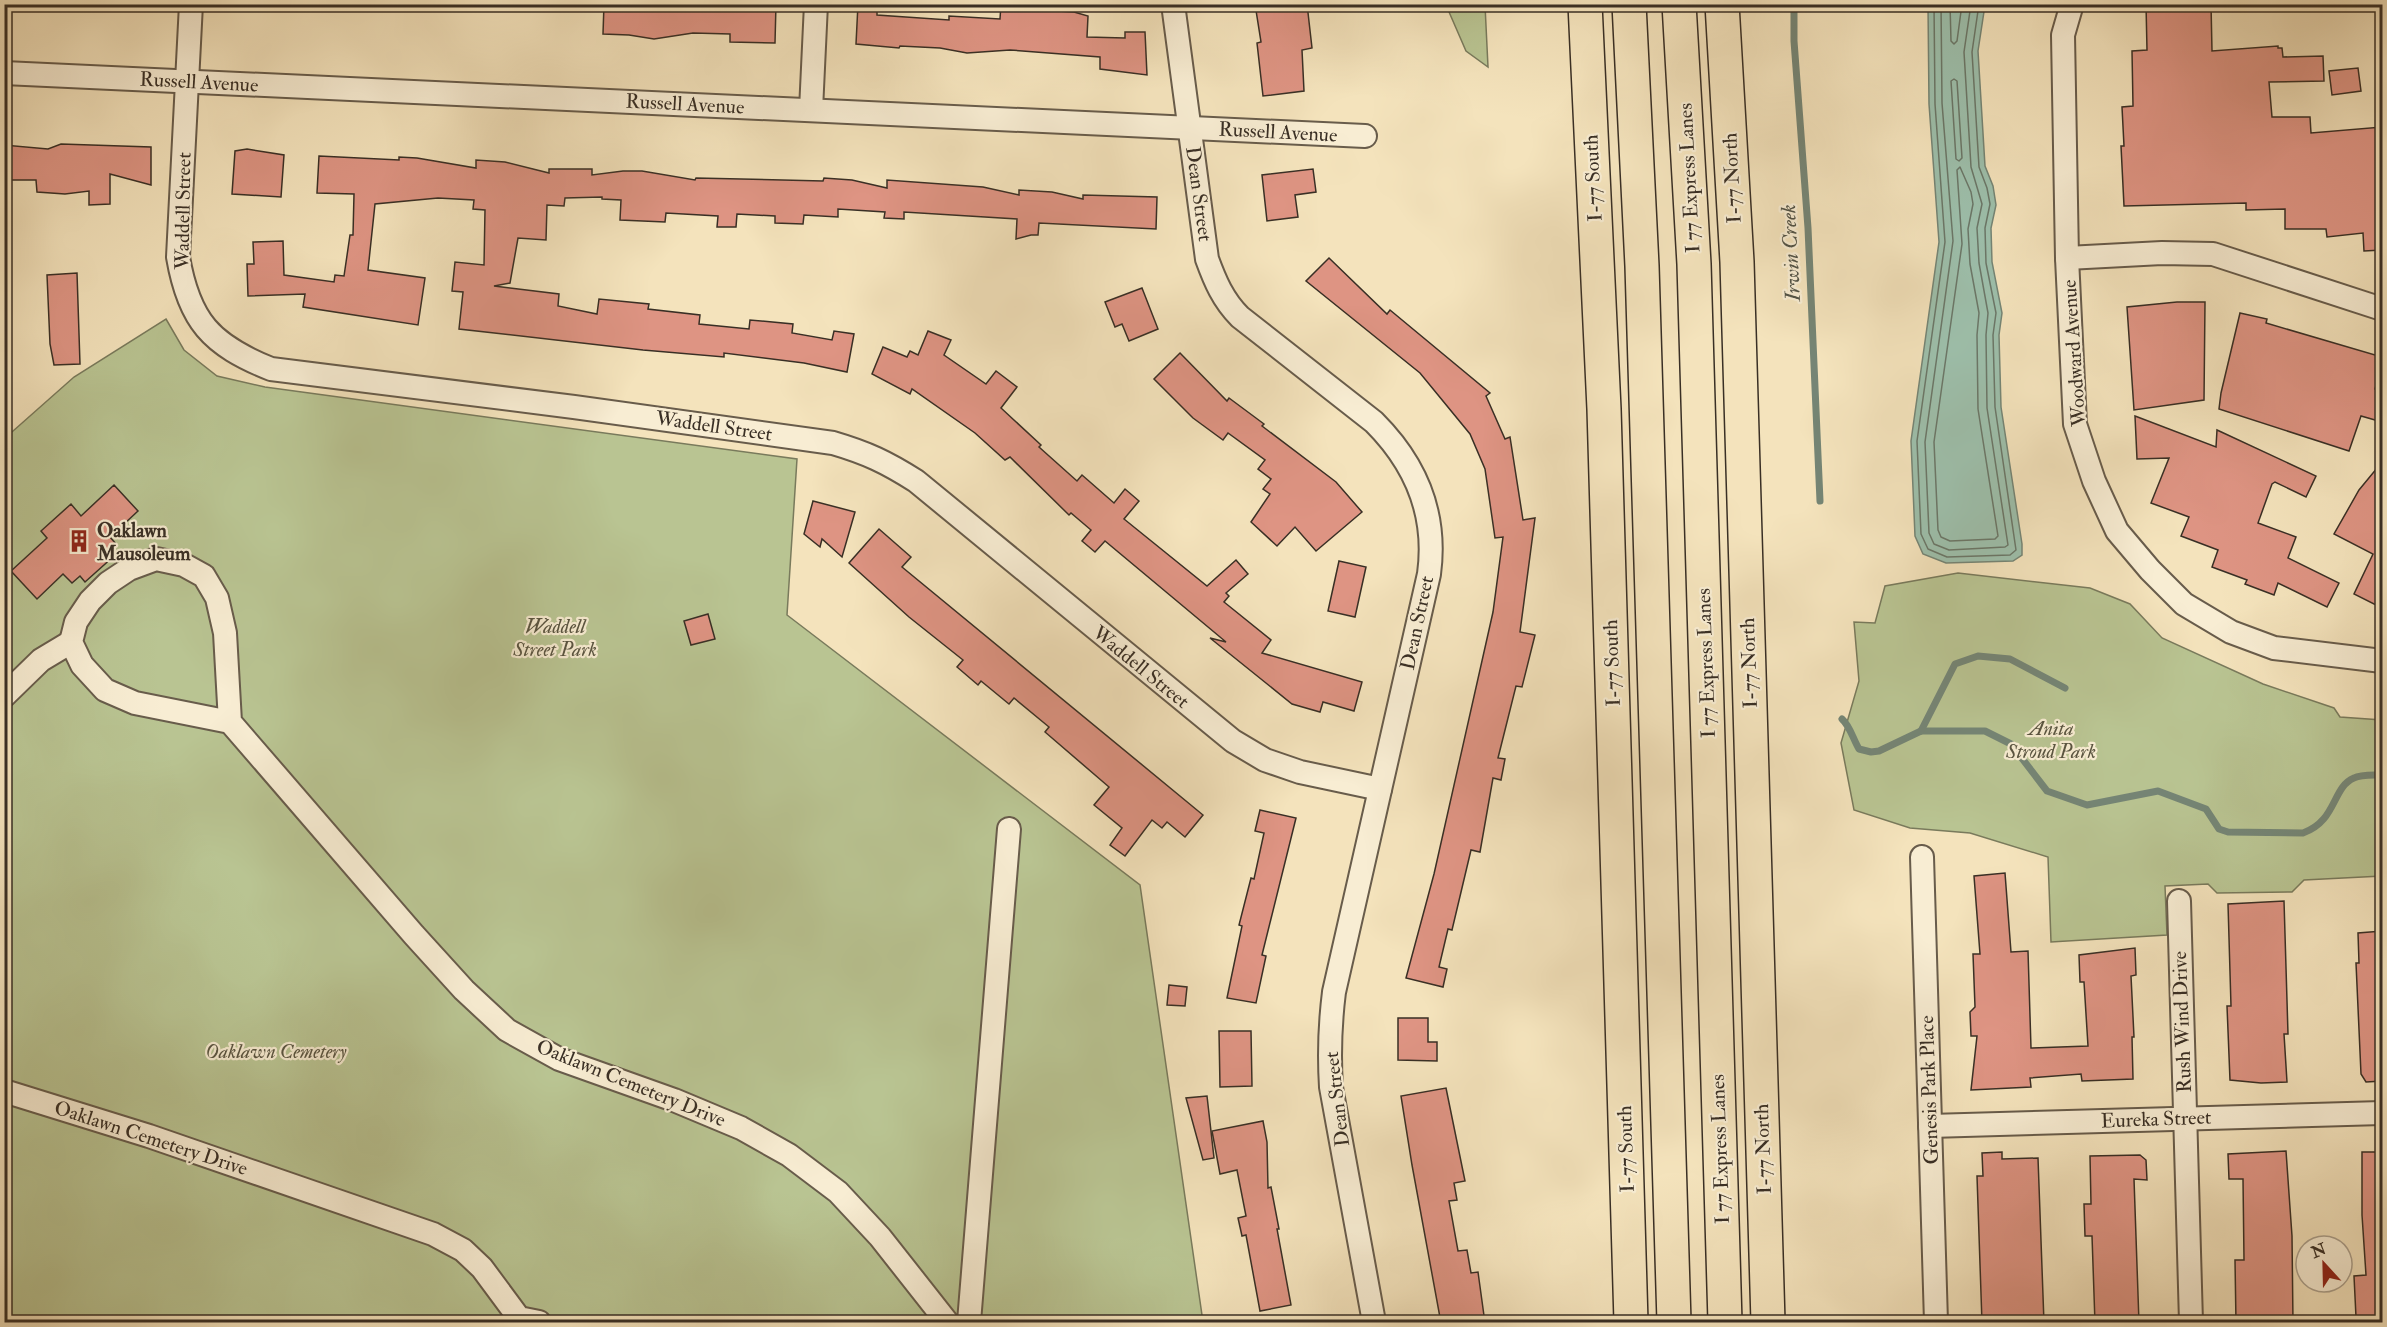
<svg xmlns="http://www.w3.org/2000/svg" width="2387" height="1327" font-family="'IM FELL Double Pica',serif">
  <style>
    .green { fill: #b9c492; stroke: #797a5c; stroke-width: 1.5 }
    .water { fill: #9dbfab; stroke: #758575; stroke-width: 1.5 }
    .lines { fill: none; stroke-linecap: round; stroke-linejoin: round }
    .shore { stroke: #6b7768; stroke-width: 1.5 }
    .stream { stroke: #758575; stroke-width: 7 }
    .building { fill: #de9483; stroke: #392f25; stroke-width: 1.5 }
    .minor-casing { stroke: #685c4b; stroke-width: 26 }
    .motorway-casing { stroke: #392f25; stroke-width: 36 }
    .minor { stroke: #f8edd3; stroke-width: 22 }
    .motorway { stroke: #f4e3bc; stroke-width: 33 }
    .labels { text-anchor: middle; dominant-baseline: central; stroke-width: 4.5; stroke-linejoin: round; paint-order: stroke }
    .street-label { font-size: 20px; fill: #392f25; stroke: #f8edd3 }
    .poi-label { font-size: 20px; font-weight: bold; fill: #392f25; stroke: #f8edd3; text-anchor: start }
    .park-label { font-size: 20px; font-style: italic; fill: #595440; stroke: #f8edd3 }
    .water-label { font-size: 21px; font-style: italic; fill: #525346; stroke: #f8edd3 }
  </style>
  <rect width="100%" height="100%" fill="#f4e3bc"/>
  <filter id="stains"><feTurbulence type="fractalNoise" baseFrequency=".00333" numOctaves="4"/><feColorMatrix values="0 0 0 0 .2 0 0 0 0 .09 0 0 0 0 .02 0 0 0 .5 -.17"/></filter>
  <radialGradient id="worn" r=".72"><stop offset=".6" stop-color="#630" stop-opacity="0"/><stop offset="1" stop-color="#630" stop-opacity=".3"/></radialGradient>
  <g class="green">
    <polygon points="1446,5 1485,5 1488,67 1466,51"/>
    <polygon points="166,319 184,350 217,376 265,387 797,459 787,615 1140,885 1203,1322 5,1322 4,439 74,377"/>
    <polygon points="1958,573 2090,588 2130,604 2162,638 2263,684 2334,708 2340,717 2382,720 2382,876 2304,880 2292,892 2217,893 2208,884 2165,886 2167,935 2051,942 2048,857 1970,833 1910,828 1854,810 1841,743 1859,681 1854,622 1875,623 1885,586"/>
  </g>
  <polygon class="water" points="1928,5 1985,5 1978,51 1985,166 1993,186 1996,205 1991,228 1992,262 2002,313 1999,335 2001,407 2022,544 2022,555 2013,561 1946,563 1923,554 1915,536 1911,441 1939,242 1929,104"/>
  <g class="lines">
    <g class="shore">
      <polyline points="1934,4 1935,104 1945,242 1917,441 1921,534 1928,549 1947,557 2010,555 2016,550 1995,407 1993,335 1996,313 1986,263 1985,228 1990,204 1987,188 1979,167 1972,52 1979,4"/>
      <polyline points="1941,4 1942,103 1953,241 1925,442 1929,533 1934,544 1949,550 2005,547 2008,545 1987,408 1986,335 1988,313 1979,263 1977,228 1982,204 1971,167 1964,52 1971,4"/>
      <polyline points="1950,4 1951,41 1954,44 1957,41 1962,4"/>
      <polygon points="1954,79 1957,81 1962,158 1959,161 1956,159 1951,81"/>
      <polygon points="1960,167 1971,192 1973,204 1968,229 1970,264 1979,313 1977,335 1978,409 1998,536 1995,539 1950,541 1941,537 1938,530 1934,442 1962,244 1957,170"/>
    </g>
    <g class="stream">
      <polyline points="1794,4 1794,41 1808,228 1820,501"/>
      <path d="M1842,719C1850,726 1853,739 1859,749L1871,752L1879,751L1921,731H1985L2011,744L2047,791L2087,805L2158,791L2206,809L2219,829L2228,832L2303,833C2337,821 2332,787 2354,778C2361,774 2374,775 2382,775"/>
      <polyline points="1921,731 1955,664 1978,656 2010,659 2065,688"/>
    </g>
  </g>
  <g class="building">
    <polygon points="604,4 776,4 775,43 730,42 730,34 693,33 654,39 629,35 603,34"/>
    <polygon points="858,4 877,4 877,15 949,20 949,16 1000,19 1001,4 1026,5 1026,9 1074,12 1088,16 1087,37 1125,38 1125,32 1145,32 1147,75 1100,69 1100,57 1010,50 967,53 940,48 900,46 899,48 856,44"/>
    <polygon points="1255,4 1307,4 1312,48 1302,50 1304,91 1263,96 1257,43 1261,42"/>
    <polygon points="2146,4 2211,4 2212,51 2278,46 2278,48 2282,48 2283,57 2323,56 2324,81 2269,82 2272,117 2310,117 2311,133 2382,127 2382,250 2364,251 2363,233 2327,237 2326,229 2285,229 2285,209 2246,210 2246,203 2124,206 2121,146 2124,146 2122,107 2133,106 2132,51 2147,50"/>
    <polygon points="2358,68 2361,91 2332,95 2329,71"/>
    <polygon points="61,144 151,147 151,185 110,174 110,204 89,205 89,191 65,194 37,192 36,180 4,180 4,145 48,149"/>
    <polygon points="247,149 284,155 281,197 232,194 235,151"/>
    <polygon points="319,156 399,160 399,157 417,158 476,168 476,160 505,162 549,173 549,169 592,169 592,175 623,171 642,171 695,180 696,178 823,181 824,178 852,180 887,188 887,180 983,187 1019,195 1019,190 1052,192 1083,199 1083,195 1157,197 1156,229 1039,223 1038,235 1031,235 1016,239 1017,219 904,212 904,219 884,218 885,212 838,209 838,217 804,215 803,224 775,223 775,216 737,214 736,227 717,227 718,216 666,213 665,222 620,220 621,200 602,199 602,197 565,198 564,206 547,205 546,240 518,238 510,283 494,286 559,294 558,306 597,314 599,299 649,304 648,309 700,315 699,324 749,329 750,320 793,324 792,333 832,340 834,331 854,334 847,372 804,363 724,353 724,357 643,350 459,329 463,292 452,291 455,262 484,265 485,210 473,209 474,200 438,198 375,204 368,270 425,278 418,325 303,307 305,294 248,296 247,264 254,264 253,242 283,241 284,275 334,282 335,275 344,276 350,235 353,235 354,194 317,193"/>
    <polygon points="1313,169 1316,192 1295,195 1298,217 1267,221 1262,175"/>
    <polygon points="1329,258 1387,314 1390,310 1490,393 1486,396 1505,439 1510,437 1523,520 1535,518 1520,632 1535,635 1522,687 1516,686 1498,758 1505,759 1501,780 1493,778 1480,852 1471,850 1452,930 1448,929 1439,967 1447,969 1443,987 1406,978 1434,874 1493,612 1503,537 1495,538 1485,469 1470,434 1420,373 1306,281"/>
    <polygon points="77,273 80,364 54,365 50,344 47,275"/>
    <polygon points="1142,288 1158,329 1129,341 1122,324 1115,327 1105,302"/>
    <polygon points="2177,302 2205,302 2204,400 2134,410 2127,307"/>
    <polygon points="2240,313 2267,319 2266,323 2382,357 2382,365 2375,389 2382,390 2382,422 2361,416 2349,451 2219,409 2221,393"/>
    <polygon points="928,331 951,340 944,355 986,384 996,371 1017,387 1001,408 1041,445 1039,447 1077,481 1082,475 1114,503 1125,489 1139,501 1124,519 1207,586 1236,560 1248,574 1226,593 1229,596 1224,602 1271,640 1262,653 1362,682 1354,711 1323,702 1320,712 1292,704 1210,638 1226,642 1105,541 1095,552 1082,541 1091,530 1071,513 1069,515 1010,457 1005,460 975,433 912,389 910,394 872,374 883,347 907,357 910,351 918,355"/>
    <polygon points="1180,353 1227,401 1229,398 1264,424 1262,426 1336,482 1362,512 1316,551 1295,527 1277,546 1251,522 1270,494 1263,489 1271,479 1258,469 1265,460 1228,433 1223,440 1193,418 1154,379"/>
    <polygon points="2135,416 2216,447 2217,430 2316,476 2306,497 2275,482 2272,484 2258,523 2296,537 2288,558 2339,583 2327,607 2278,583 2274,595 2245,584 2247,580 2212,567 2218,550 2181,536 2189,517 2151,503 2169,458 2137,459"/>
    <polygon points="2382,462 2382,608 2354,594 2373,554 2334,534 2359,490"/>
    <polygon points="114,485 138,511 110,537 117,545 110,552 114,556 85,582 80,576 72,583 63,574 37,599 11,571 47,538 41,531 71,504 81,516"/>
    <polygon points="813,501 855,512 842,557 822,539 820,547 804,534"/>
    <polygon points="879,529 911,557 902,567 1203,815 1185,837 1167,822 1162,828 1152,820 1125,856 1110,845 1122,828 1094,805 1109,787 1045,732 1049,727 1014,698 1009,704 981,681 978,685 957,667 963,660 909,617 849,563"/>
    <polygon points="1339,561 1366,567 1355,617 1328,611"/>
    <polygon points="708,614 715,639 691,645 684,621"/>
    <polygon points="1260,810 1296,818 1262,955 1266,956 1256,1003 1227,998 1242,926 1239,925 1251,878 1254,879 1264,833 1255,831"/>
    <polygon points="2005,873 2011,952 2028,951 2031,1048 2088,1046 2084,982 2080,982 2079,955 2135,948 2136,975 2131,976 2134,1037 2132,1037 2133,1079 2082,1081 2081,1074 2030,1078 2031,1087 1971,1090 1977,1036 1971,1036 1970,1012 1975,1007 1973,954 1980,954 1974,876"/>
    <polygon points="2284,901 2288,1034 2284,1034 2287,1082 2261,1083 2230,1080 2227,1006 2231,1006 2228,904"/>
    <polygon points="2382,931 2382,1081 2366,1082 2361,1074 2356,963 2359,963 2358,933"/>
    <polygon points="1169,985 1187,987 1185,1006 1167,1005"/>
    <polygon points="1398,1018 1428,1018 1428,1042 1437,1042 1437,1061 1398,1060"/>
    <polygon points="1219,1031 1251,1031 1252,1086 1220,1087"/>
    <polygon points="1446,1088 1465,1181 1454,1183 1457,1200 1449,1201 1458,1251 1467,1250 1471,1273 1478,1272 1485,1323 1441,1323 1412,1165 1401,1096"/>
    <polygon points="1207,1096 1214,1158 1203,1160 1186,1098"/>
    <polygon points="1263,1121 1267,1142 1268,1188 1271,1187 1279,1229 1277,1229 1291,1305 1260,1311 1246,1235 1242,1236 1238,1218 1246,1216 1237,1170 1220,1174 1212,1131"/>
    <polygon points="2286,1151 2292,1236 2293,1323 2236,1323 2235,1260 2244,1260 2243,1179 2229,1179 2228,1154"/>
    <polygon points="2002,1152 2002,1159 2038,1158 2044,1323 1982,1323 1977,1176 1983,1176 1982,1153"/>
    <polygon points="2362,1152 2382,1152 2382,1316 2356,1317 2354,1276 2366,1275 2362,1215"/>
    <polygon points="2140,1155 2146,1160 2147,1180 2134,1179 2139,1323 2095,1323 2092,1236 2085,1236 2084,1204 2091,1204 2090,1156"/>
  </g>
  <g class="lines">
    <g class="minor-casing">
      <g id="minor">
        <path d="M191,4L178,257C189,321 211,345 271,369L574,407L833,443C867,453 886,462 916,481L1233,741L1265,760L1300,772L1380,789"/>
        <path d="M1173,4L1207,259C1215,281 1223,300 1240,317L1374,422C1416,464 1437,515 1429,574L1334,992C1330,1024 1329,1055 1331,1087L1374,1322"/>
        <polyline points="2072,4 2063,35 2067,258 2075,424 2094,481 2117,531 2150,570 2184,604 2231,632 2274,648 2382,661"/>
        <polyline points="4,73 1365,136"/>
        <polyline points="811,110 816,4"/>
        <polyline points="2067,258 2162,253 2213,254 2382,309"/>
        <polyline points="4,696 41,660 71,642"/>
        <polyline points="230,722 135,703 105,690 82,665 71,642 76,622 90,601 108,583 129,569 156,559 184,565 204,576 217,598 225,633 230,722 414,935 464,990 507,1030 559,1059 674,1100 741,1128 789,1155 838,1192 880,1237 947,1322"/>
        <polyline points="1922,857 1936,1322"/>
        <polyline points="2179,901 2191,1322"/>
        <polyline points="4,1091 149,1136 433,1234 463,1250 482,1268 519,1318 539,1322"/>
        <polyline points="1930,1126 2382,1113"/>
        <polyline points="969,1322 1009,829"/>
      </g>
    </g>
    <g class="motorway-casing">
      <g id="motorway">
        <polyline points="1585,4 1604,409 1631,1322"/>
        <polyline points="1629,4 1642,266 1674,1322"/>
        <polyline points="1679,4 1694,264 1725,1322"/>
        <polyline points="1722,4 1737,262 1768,1322"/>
      </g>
    </g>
    <use href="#minor" class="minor"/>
    <use href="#motorway" class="motorway"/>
  </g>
  <defs>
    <g id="building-bare" transform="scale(1.8)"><path d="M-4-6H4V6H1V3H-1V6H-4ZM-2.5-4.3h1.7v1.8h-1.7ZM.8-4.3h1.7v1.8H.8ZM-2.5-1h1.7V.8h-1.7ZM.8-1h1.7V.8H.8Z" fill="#8f2418" stroke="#f8edd3" stroke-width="2.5" paint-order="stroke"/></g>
  </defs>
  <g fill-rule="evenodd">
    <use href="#building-bare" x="79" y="541"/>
  </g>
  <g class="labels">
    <g class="street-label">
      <text transform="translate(199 82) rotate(3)">Russell Avenue</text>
      <text transform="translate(685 104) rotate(3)">Russell Avenue</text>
      <text transform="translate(1278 132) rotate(3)">Russell Avenue</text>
      <text transform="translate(1593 178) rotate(-93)">I-77 South</text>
      <text transform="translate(1689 178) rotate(-93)">I 77 Express Lanes</text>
      <text transform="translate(1732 178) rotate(-93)">I-77 North</text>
      <text transform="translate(1199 194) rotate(82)">Dean Street</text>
      <text transform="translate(183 211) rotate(-89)">Waddell Street</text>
      <text transform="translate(2074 353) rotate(-94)">Woodward Avenue</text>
      <text transform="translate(714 426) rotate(8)">Waddell Street</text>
      <text transform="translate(1417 623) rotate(-78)">Dean Street</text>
      <text transform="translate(1612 663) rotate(-92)">I-77 South</text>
      <text transform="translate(1706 663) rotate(-92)">I 77 Express Lanes</text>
      <text transform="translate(1749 663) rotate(-92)">I-77 North</text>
      <text transform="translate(1141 667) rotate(39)">Waddell Street</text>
      <text transform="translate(2182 1022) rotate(-92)">Rush Wind Drive</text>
      <text transform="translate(631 1083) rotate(22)">Oaklawn Cemetery Drive</text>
      <text transform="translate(1929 1090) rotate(-92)">Genesis Park Place</text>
      <text transform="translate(1337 1099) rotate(-97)">Dean Street</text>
      <text transform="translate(2156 1119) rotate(-2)">Eureka Street</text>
      <text transform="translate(151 1138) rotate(18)">Oaklawn Cemetery Drive</text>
      <text transform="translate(1626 1149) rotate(-92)">I-77 South</text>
      <text transform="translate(1720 1149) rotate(-92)">I 77 Express Lanes</text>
      <text transform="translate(1763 1149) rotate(-92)">I-77 North</text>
    </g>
    <g class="poi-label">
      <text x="97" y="530">Oaklawn<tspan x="97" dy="23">Mausoleum</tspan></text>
    </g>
    <g class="park-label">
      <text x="555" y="626">Waddell<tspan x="555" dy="23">Street Park</tspan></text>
      <text x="2051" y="728">Anita<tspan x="2051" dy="23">Stroud Park</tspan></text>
      <text x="276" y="1051">Oaklawn Cemetery</text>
    </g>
    <g class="water-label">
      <text transform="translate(1791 253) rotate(-93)">Irwin Creek</text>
    </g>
  </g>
  <rect width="2387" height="1327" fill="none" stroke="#f4e3bc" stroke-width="24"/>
  <rect x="6" y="6" width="2375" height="1315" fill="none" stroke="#392f25" stroke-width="3"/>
  <rect x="12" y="12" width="2363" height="1303" fill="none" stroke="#392f25" stroke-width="1.5"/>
  <g transform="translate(2324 1264) rotate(338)"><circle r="28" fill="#f8edd3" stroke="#aca18d" stroke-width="1.5"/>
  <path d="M0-4.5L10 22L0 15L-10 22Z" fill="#8f2418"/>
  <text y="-9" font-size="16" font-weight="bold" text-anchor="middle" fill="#392f25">N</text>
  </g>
  <rect width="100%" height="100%" filter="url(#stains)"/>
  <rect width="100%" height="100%" fill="url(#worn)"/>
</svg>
